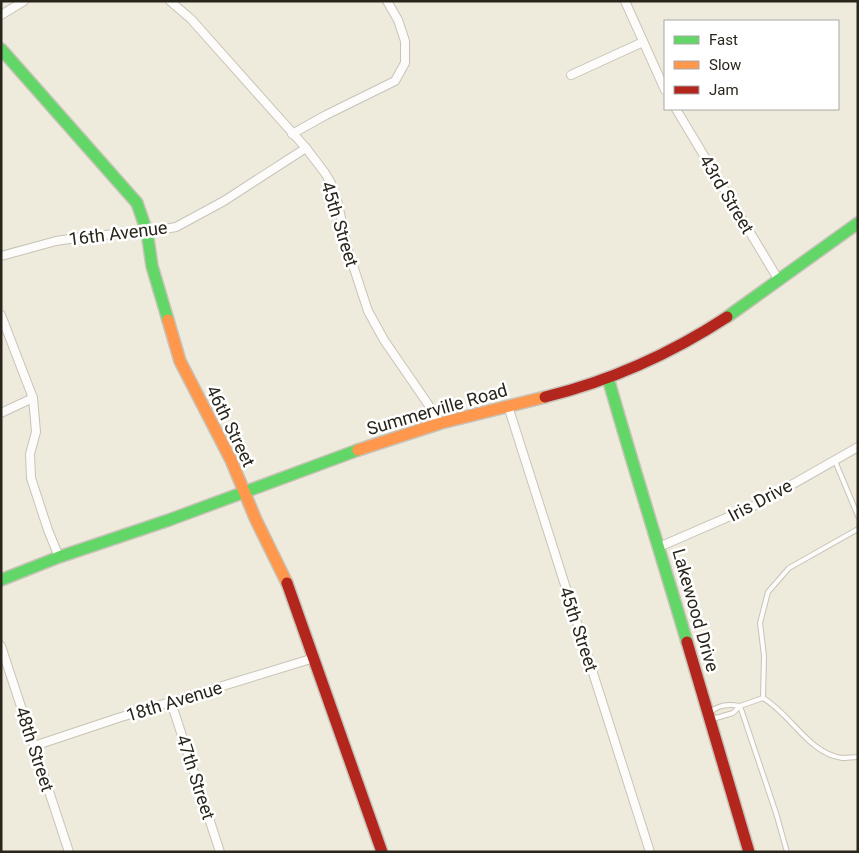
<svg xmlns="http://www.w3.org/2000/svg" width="859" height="853" font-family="Roboto,sans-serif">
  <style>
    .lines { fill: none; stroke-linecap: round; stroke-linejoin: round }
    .lane-casing { stroke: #c7c3b8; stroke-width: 6 }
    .street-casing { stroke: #c7c3b8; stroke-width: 10 }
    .fast-casing { stroke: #c7c3b8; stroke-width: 14 }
    .slow-casing { stroke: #c7c3b8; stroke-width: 14 }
    .jam-casing { stroke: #c7c3b8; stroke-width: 14 }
    .lane { stroke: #fdfcfa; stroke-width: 4 }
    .street { stroke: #fdfcfa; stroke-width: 8 }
    .fast { stroke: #63d668; stroke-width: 11 }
    .slow { stroke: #ff974d; stroke-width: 11 }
    .jam { stroke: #b3261e; stroke-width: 11 }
    .labels { text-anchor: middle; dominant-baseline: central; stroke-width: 5; stroke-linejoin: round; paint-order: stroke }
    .street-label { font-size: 18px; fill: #29251b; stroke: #fff }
  </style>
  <rect width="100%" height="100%" fill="#efebdc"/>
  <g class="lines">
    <g class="lane-casing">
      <g id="lane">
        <polyline points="835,461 858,516"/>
        <polyline points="763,698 764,656 760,623 768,592 789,568 858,529"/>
        <path d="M710,713C717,705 729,704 740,706L776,813L787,852"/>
        <path d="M713,717L716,718L733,713L740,706L763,698C791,714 808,753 842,758C847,758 853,757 858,757"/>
      </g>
    </g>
    <g class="street-casing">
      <g id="street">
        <polyline points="170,1 191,19 306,148 325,173 331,183 338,204 347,247 368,311 384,340 441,423"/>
        <polyline points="625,1 665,90"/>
        <polyline points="1,15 24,1"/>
        <polyline points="571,75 643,42"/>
        <polyline points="676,109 778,279"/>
        <polyline points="292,134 326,115 395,81 405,63 405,41 398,20 387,1"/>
        <polyline points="1,256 56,241 89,236 147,232 176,227 224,201 306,148"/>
        <polyline points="1,315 33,398 36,432 30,454 31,478 48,530 59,557"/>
        <polyline points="508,406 650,852"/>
        <polyline points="1,413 33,398"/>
        <polyline points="659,547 758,504 858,447"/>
        <polyline points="1,646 69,852"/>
        <polyline points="171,702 220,852"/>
        <polyline points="34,746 118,718 314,658"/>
      </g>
    </g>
    <g class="fast-casing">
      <g id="fast">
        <polyline points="1,49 137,203 147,232 152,266 168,320"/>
        <polyline points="727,317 858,223"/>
        <path d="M608,378C633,466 661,554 687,642"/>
        <polyline points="1,580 59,557 169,520 358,450"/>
      </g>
    </g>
    <g class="slow-casing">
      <g id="slow">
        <polyline points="168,320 180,361 231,460 256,520 287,583"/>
        <polyline points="358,450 441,423 545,397"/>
      </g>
    </g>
    <g class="jam-casing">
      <g id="jam">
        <path d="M545,397C610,381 672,353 727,317"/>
        <polyline points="287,583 382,852"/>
        <polyline points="687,642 749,852"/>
      </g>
    </g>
    <use href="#lane" class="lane"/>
    <use href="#street" class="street"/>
    <use href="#fast" class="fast"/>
    <use href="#slow" class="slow"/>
    <use href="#jam" class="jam"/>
  </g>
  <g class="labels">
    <g class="street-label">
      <text transform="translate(727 194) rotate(59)">43rd Street</text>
      <text transform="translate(340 224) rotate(73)">45th Street</text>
      <text transform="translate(118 233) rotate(-7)">16th Avenue</text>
      <text transform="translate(437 409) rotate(-16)">Summerville Road</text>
      <text transform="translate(231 426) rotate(64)">46th Street</text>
      <text transform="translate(760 500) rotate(-28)">Iris Drive</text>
      <text transform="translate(696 610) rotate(74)">Lakewood Drive</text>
      <text transform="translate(579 629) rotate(72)">45th Street</text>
      <text transform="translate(174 701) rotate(-17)">18th Avenue</text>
      <text transform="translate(35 749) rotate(72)">48th Street</text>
      <text transform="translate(196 777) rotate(72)">47th Street</text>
    </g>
  </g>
  <rect width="859" height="853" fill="none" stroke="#29251b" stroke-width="5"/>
  <rect x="664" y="20" width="175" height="90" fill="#ffffff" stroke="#a9a8a4"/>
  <rect x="674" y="36" width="25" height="8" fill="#63d668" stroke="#a9a8a4"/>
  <text x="709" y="45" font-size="15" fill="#29251b">Fast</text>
  <rect x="674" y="61" width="25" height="8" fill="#ff974d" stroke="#a9a8a4"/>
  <text x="709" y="70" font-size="15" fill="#29251b">Slow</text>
  <rect x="674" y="86" width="25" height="8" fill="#b3261e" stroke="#a9a8a4"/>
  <text x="709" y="95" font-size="15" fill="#29251b">Jam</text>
</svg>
